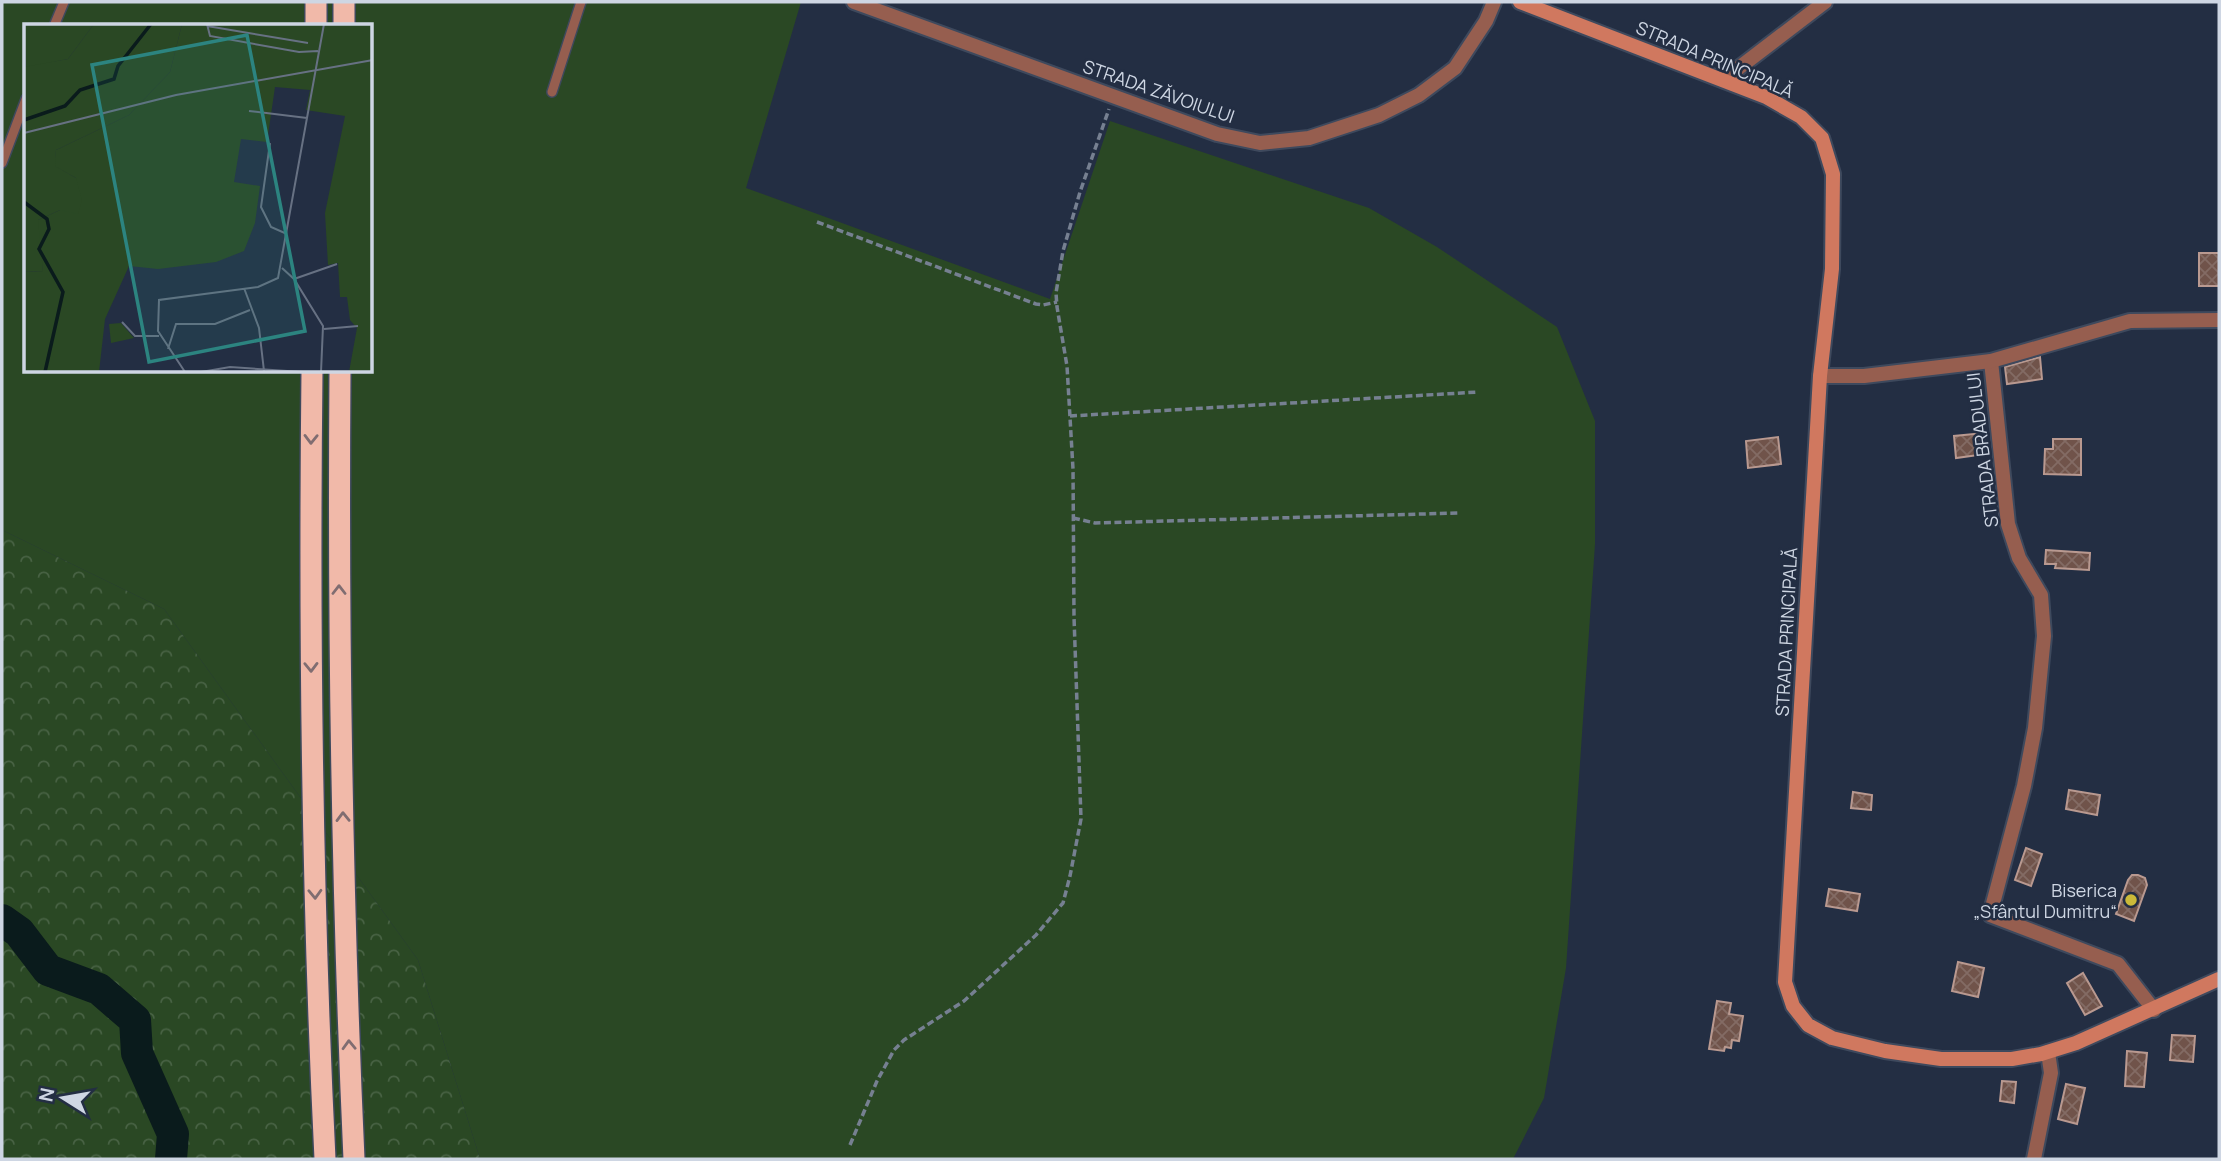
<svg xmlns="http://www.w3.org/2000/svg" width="2221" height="1161" font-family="Manrope,sans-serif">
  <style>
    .green { fill: #2a4824; fill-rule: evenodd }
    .forest { fill: url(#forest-crowns) }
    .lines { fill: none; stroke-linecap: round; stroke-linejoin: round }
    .river { stroke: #0a1b1c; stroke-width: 32 }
    .building { fill: url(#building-cross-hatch); stroke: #b99990; stroke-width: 2 }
    .lane-casing { stroke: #3e495d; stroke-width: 12 }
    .street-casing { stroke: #3e495d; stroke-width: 18 }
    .secondary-casing { stroke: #3e495d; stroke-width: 18 }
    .highway-casing { stroke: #3e495d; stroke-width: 24 }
    .path { stroke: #768091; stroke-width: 3.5; stroke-dasharray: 7 3.5; stroke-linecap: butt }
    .lane { stroke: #965e4f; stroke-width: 9 }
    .street { stroke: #965e4f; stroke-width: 14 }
    .secondary { stroke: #d0785f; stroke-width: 14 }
    .highway { stroke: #f1b9a9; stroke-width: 21 }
    .oneway { stroke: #806d71 }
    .poi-dot { fill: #cbba39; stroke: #232e43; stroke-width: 2.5 }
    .labels { text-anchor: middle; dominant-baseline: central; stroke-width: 5; stroke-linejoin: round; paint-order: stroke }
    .street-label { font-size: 18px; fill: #ced6e3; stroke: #232e43 }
    .poi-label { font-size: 18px; fill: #ced6e3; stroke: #232e43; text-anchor: end }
    .inset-river { fill: none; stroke: #0a1b1c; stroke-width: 3.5 }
    .inset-road { fill: none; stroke: #677183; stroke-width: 2 }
    .view { fill: #2c8480; fill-opacity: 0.15; stroke: #2c8480; stroke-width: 3.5 }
    .inset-edge { fill: none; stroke: #ced6e3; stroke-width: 3.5 }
  </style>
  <defs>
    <pattern id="forest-crowns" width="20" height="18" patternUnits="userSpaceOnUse" patternTransform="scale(1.75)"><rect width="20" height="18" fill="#2a4824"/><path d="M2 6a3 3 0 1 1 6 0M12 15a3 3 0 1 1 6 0" fill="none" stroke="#486244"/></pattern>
    <pattern id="building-cross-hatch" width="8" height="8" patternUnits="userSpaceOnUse" patternTransform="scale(1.75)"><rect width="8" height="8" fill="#70534a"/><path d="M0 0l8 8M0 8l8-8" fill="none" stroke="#836b64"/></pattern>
  </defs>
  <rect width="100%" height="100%" fill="#232e43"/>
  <path class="green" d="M2,2H801L746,188L1050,299L1110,121L1369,208L1437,247L1557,327L1595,421V544L1566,968L1544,1098L1513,1159H480L418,960L164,609L2,530ZM26,26H371V371H26Z"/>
  <polygon class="forest" points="2,530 164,609 418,960 480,1159 2,1159"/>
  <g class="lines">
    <polyline class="river" points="2,920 19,932 48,970 99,989 135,1020 137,1053 173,1134 171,1159"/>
  </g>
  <g class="building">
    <rect x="2199" y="253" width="20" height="33"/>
    <polygon points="2040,357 2042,379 2007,384 2005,367"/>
    <polygon points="1984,433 1986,454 1956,458 1954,436"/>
    <polygon points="1778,437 1781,464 1748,468 1746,441"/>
    <polygon points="2053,439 2081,439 2081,475 2044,474 2045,449 2053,449"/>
    <polygon points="2046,550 2090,553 2089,570 2055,568 2056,564 2045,564"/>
    <polygon points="2069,790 2100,795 2097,815 2066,809"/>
    <polygon points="1853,792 1872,795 1871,810 1851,808"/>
    <polygon points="2026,848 2042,854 2031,886 2015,880"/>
    <polygon points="2132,875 2138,875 2145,878 2147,885 2134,921 2116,914 2128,880"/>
    <polygon points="1829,889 1860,894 1857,911 1826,906"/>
    <polygon points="1958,962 1984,968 1978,997 1952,991"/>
    <polygon points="2083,973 2102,1006 2085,1015 2067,983"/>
    <polygon points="1717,1001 1731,1003 1729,1014 1743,1016 1739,1041 1732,1040 1731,1048 1725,1047 1724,1051 1709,1049"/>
    <polygon points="2172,1035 2195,1036 2193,1062 2170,1060"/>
    <polygon points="2127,1051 2147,1053 2144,1087 2125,1086"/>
    <polygon points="2002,1081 2016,1082 2014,1103 2000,1101"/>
    <polygon points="2066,1084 2085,1088 2077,1124 2058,1119"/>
  </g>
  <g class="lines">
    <g class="lane-casing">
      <g id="lane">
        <polyline points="54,26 64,2"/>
        <polyline points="552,92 581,2"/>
        <polyline points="2,163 26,99"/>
      </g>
    </g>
    <g class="street-casing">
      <g id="street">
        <polyline points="854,2 1217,134 1260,143 1309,138 1379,115 1419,95 1455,68 1486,21 1494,2"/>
        <polyline points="1723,80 1825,2"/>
        <polyline points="1991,361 2008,524 2019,558 2041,595 2044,636 2035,728 2024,786 1990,915 2118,964 2154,1010"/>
        <polyline points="1820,376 1864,376 1991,361 2130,321 2219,320"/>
        <polyline points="2034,1159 2051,1073 2048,1052"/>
      </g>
    </g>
    <g class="secondary-casing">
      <polyline id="secondary" points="1520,2 1766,97 1801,117 1822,138 1833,174 1832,269 1820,376 1785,982 1793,1006 1808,1025 1832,1038 1885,1051 1941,1059 2012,1059 2041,1054 2076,1043 2219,979"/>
    </g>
    <g class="highway-casing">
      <g id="highway">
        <polyline points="316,26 316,2"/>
        <polyline points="344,26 344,2"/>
        <path d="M312,371C309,634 312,897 325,1159"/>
        <path d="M340,371C338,634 342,897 354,1159"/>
      </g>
    </g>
    <g class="path">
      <polyline points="817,222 1036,304 1043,305 1057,302"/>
      <polyline points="1070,416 1478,392"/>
      <polyline points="1073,518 1095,523 1459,513"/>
      <polyline points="850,1145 877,1081 894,1050 904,1040 964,1001 1036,935 1063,903 1070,876 1081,819 1074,617 1073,469 1067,366 1057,307 1056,293 1063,251 1080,192 1109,109"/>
    </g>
    <use href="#lane" class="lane"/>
    <use href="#street" class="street"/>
    <use href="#secondary" class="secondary"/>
    <use href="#highway" class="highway"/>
  </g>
  <defs><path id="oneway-chevron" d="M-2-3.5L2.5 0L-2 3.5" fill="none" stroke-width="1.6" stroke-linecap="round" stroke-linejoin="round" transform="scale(1.75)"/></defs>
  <g class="oneway">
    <use href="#oneway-chevron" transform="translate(311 439) rotate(91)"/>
    <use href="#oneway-chevron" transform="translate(339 590) rotate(-90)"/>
    <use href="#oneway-chevron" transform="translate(311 667) rotate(89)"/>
    <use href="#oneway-chevron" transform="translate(343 817) rotate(-91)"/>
    <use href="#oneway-chevron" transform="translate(315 894) rotate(88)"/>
    <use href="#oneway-chevron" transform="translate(349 1045) rotate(-92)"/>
  </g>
  <circle class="poi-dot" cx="2131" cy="900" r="7"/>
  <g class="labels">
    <g class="street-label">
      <text transform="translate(1715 59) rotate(23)">STRADA PRINCIPALĂ</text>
      <text transform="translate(1159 91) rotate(19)">STRADA ZĂVOIULUI</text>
      <text transform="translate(1982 450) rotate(-97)">STRADA BRADULUI</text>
      <text transform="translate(1786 632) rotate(-87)">STRADA PRINCIPALĂ</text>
    </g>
    <g class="poi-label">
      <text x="2117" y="890">Biserica<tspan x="2117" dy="21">„Sfântul Dumitru“</tspan></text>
    </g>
  </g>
  <g transform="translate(24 24)">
    <rect width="348" height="348" fill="#232e43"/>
    <path d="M0,0H70L44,35L2,44ZM158,0H348V348H325L333,304L326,296L323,273H316L314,239L304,241L301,189L321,92L282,86L286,66L251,63L243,118L217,115L210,158L236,162L231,199L220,227L192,238L134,245L105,242L81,295L75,348H0V248L19,247L12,202L14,196L36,186L52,154L30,142L32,126L105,91L146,48Z" fill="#2a4824"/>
    <path d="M70,0H158L146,48L105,91L32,126L31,142L52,154L58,176L54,190L36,186L14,196L19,247L0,248V43L44,35Z" fill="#2a4824"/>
    <path d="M97,299L110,314L87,319L85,300Z" fill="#2a4824"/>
    <path class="inset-river" d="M0,96L41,82L56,66L90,55L94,42L127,0M0,178L23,195L25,205L15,225L39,268L21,348"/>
    <path class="inset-road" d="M183,0L186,12L275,28L294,27M183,2L284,19M225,87L283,94M0,109L152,71L349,36M246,119L237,183L247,203L263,210M258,244L270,255L299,302L297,348M270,255L313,240M220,264L235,304L240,347M98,298L111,312H135M300,305L334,302M144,325L152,300H191L226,286M161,348L134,307L135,276L234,263L254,254L300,0M177,348L206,343L278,348"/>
    <path class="view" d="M223,11L281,307L125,338L68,41Z"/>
    <rect width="348" height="348" class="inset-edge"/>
  </g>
  <rect width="2221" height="1161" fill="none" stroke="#ced6e3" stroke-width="7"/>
  <g transform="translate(63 1098) rotate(281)" stroke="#232e43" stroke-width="5" paint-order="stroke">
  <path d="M0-5L12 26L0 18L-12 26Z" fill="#ced6e3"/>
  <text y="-10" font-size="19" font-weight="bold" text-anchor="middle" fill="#ced6e3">N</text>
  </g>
</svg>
